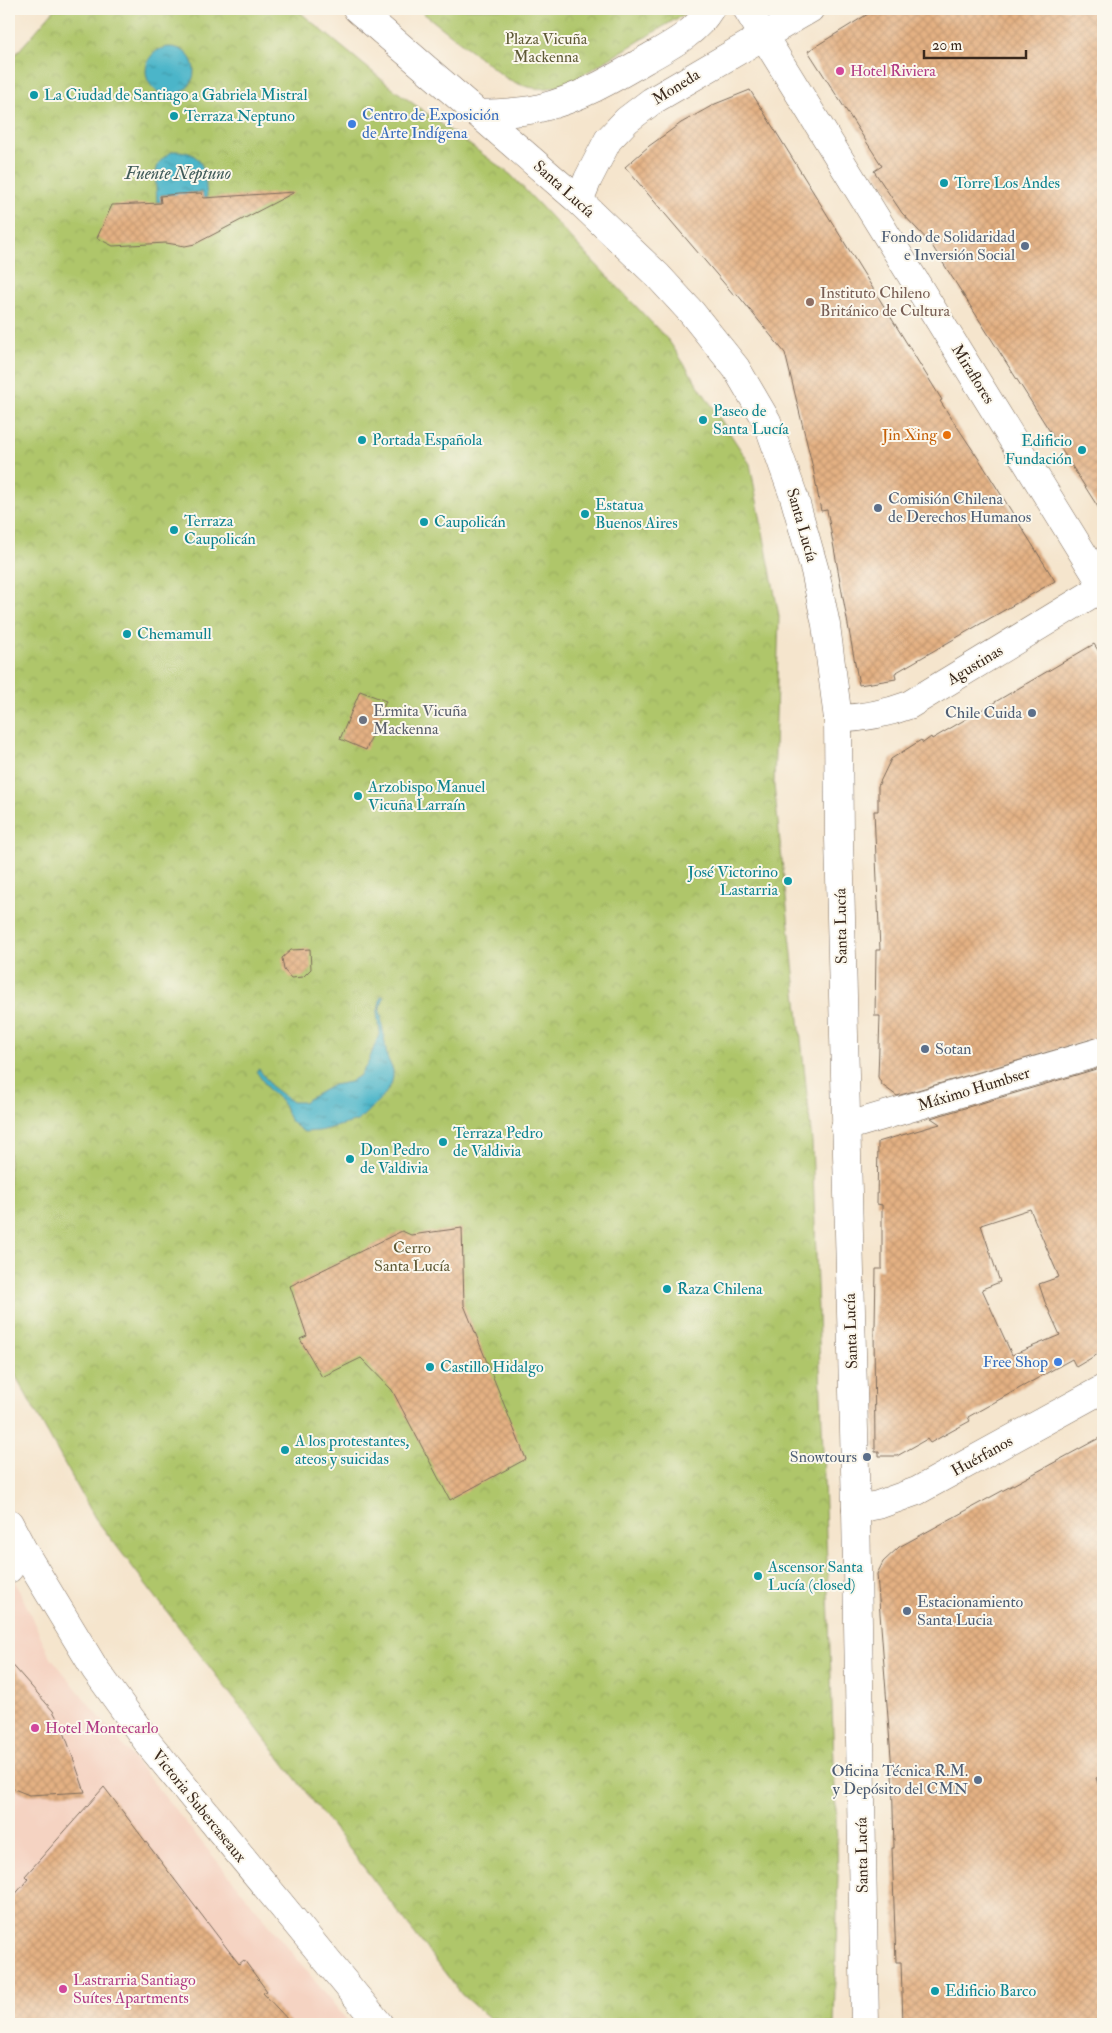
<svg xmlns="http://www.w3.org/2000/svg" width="1112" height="2033" font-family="'IM FELL Double Pica',serif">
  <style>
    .built { fill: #f5d3c2 }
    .park { fill: url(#park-crowns); stroke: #757844 }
    .water { fill: url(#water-ripples); stroke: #437074 }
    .building { fill: url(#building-cross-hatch); fill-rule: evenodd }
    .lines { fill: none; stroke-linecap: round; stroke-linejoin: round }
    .minor-casing { stroke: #7c6b5b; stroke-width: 29 }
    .major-casing { stroke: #7c6b5b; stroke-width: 29 }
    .minor { stroke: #fff; stroke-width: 28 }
    .major { stroke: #fff; stroke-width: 28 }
    .hotel-dot { fill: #d1479c; stroke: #fbf7ec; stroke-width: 2 }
    .culture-dot { fill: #0f9aa8; stroke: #fbf7ec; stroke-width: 2 }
    .shop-dot { fill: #3f7fe0; stroke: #fbf7ec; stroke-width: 2 }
    .service-dot { fill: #5c6f8a; stroke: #fbf7ec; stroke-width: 2 }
    .education-dot { fill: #8d6e63; stroke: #fbf7ec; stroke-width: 2 }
    .food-dot { fill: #e8710a; stroke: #fbf7ec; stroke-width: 2 }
    .worship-dot { fill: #6b7280; stroke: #fbf7ec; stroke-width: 2 }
    .labels { text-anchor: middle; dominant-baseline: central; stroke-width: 4; stroke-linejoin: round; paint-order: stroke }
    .park-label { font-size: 16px; fill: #5e5935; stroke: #fbf7ec }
    .hotel-label { font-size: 16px; fill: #b23c85; stroke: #fbf7ec; text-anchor: start }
    .street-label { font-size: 16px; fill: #3b2a1e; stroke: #fbf7ec }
    .culture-label { font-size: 16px; fill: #0d838f; stroke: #fbf7ec; text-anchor: start }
    .shop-label { font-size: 16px; fill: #366cbe; stroke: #fbf7ec; text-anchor: start }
    .service-label { font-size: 16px; fill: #4e5e75; stroke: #fbf7ec; text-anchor: end }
    .education-label { font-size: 16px; fill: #785e54; stroke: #fbf7ec; text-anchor: start }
    .food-label { font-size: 16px; fill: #c56008; stroke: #fbf7ec; text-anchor: end }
    .worship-label { font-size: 16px; fill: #5b616d; stroke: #fbf7ec; text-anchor: start }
    .water-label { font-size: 18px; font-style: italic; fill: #415b5a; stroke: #fbf7ec }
  </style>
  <defs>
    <pattern id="park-crowns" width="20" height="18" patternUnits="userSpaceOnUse" patternTransform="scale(1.25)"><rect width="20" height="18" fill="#afc66b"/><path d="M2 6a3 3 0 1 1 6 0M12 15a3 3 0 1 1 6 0" fill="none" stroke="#97aa5c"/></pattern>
    <pattern id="water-ripples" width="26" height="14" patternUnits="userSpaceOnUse" patternTransform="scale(1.25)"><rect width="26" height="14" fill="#4bb5c9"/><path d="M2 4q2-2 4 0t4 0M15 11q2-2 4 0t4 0" fill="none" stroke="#4093a3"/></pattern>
    <pattern id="building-cross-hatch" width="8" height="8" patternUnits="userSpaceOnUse" patternTransform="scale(1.25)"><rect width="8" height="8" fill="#e4b183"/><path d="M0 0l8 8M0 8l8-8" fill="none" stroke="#c49871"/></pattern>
  </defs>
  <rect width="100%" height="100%" fill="#fbf7ec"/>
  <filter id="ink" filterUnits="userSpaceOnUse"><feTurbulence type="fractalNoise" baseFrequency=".02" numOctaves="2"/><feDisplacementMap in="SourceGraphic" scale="10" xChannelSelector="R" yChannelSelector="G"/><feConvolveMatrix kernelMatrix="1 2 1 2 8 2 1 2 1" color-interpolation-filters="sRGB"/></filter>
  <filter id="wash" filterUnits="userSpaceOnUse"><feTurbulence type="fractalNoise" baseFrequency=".0096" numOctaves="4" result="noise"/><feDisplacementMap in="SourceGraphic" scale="20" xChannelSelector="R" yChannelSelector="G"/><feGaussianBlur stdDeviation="1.12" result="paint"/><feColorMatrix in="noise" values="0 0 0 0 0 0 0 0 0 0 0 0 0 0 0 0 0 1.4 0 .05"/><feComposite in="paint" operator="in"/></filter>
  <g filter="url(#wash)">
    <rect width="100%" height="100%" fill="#f5e5cd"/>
    <polygon class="built" points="9,1568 49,1655 350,2024 9,2024"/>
    <g class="park">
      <polygon points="55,9 296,9 392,88 511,175 669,341 750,464 779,616 774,785 812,1142 838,1874 834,2024 495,2024 462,1995 95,1518 9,1364 9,62"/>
      <path d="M418,9H689L686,13L574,80C548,92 530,91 506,78Z"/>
    </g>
    <g class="water">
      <circle cx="170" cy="71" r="24"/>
      <path d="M174,151C205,150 205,173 207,198H203L202,192L189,193L190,199L174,201L173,194L161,195V202H157C156,179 150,162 174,151Z"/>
      <polygon points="381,996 384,997 380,1009 387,1057 393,1070 393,1077 391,1085 385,1094 358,1121 319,1131 304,1132 291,1122 282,1102 269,1090 256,1071 259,1069 272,1087 292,1102 303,1102 333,1085 350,1082 359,1076 367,1065 380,1032 377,1014"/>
    </g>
    <g id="blocks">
      <g class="building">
        <polygon points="876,9 1103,9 1103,515 931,244 902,213 874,171 882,166 808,51"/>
        <polygon points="750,90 942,400 940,401 982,464 1055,581 895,673 896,679 859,685 827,510 821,511 813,468 785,353 737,294 734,295 625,167 649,146 681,123 715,104"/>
        <polygon points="295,192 195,244 185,246 166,243 113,246 97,238 112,205 161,203 160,196 177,194 202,193 203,198"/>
        <polygon points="1094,644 1103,658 1103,1036 897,1096 882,1085 878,1077 880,1016 875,1016 876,950 880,950 874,811 878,811 878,786 891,759 921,740 923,743 931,737 932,739"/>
        <polygon points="360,691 386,701 366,750 340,739"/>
        <polygon points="310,949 311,969 303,977 291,978 284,970 282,958 291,950"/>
        <path d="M1103,1067V1351L1076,1367L1072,1359L968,1417L970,1421L930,1443L927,1439L897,1456H879V1452H875L874,1326H875L876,1269H882V1205L877,1204L878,1142L940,1124L931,1118ZM1030,1209L1059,1277L1039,1284L1045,1302L1060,1335L1012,1355L982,1289L1000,1282L981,1225Z"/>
        <polygon points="462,1228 464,1305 526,1459 450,1500 392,1390 361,1358 322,1377 300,1339 307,1336 290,1286 402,1231 411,1235"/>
        <polygon points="1103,1436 1103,1775 1096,1778 1103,1796 1103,2024 903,2024 901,1962 896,1962 892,1848 894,1848 892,1770 877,1574 883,1562 899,1547"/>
        <polygon points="9,1661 53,1711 63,1729 85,1792 29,1795 9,1787"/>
        <polygon points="104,1787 239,1964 244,1960 267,1991 263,1993 292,2024 9,2024 9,1902 28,1879 25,1876"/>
      </g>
    </g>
  </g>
  <g filter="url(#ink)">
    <use href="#blocks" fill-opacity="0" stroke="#7c6b5b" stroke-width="1"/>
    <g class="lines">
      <g class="minor-casing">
        <g id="minor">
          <polyline points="747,9 1103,586"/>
          <polyline points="579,201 588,179 608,140 627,120 652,101 810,9"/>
          <polyline points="845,1127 1103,1051"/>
          <polyline points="856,1509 878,1505 917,1491 1103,1389"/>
          <polyline points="9,1569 23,1550"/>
        </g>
      </g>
      <g class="major-casing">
        <g id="major">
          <polyline points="357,9 579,201 658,276 692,313 736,368 767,421 794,497 815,571 826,625 838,719 839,838 856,1509 865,2024"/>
          <path d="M479,114C499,113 520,113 540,108C578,99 611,80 645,60C669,46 695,34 710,9"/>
          <path d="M838,719C863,718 885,714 909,705L1103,587"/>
          <polyline points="9,1523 23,1550 95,1669 149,1744 379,2024"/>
        </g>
      </g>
      <use href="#minor" class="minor"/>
      <use href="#major" class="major"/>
    </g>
  </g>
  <g class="hotel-dot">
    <circle cx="840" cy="71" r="5"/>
    <circle cx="35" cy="1728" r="5"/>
    <circle cx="63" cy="1989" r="5"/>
  </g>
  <g class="culture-dot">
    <circle cx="34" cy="95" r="5"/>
    <circle cx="174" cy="116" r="5"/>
    <circle cx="944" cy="183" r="5"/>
    <circle cx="703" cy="420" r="5"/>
    <circle cx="362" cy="440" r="5"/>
    <circle cx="1082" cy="450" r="5"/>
    <circle cx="585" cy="514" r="5"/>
    <circle cx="424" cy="522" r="5"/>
    <circle cx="174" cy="530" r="5"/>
    <circle cx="127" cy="634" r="5"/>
    <circle cx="358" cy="796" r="5"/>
    <circle cx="788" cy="881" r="5"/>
    <circle cx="443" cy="1142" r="5"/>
    <circle cx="350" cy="1159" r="5"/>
    <circle cx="667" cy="1289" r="5"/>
    <circle cx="430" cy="1367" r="5"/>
    <circle cx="285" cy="1450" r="5"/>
    <circle cx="758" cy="1576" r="5"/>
    <circle cx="935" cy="1991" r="5"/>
  </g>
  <g class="shop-dot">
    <circle cx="352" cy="124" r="5"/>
    <circle cx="1058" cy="1362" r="5"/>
  </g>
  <g class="service-dot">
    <circle cx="1025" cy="246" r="5"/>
    <circle cx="878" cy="508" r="5"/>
    <circle cx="1032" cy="713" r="5"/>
    <circle cx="925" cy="1049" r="5"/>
    <circle cx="867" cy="1457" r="5"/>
    <circle cx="907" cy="1611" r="5"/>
    <circle cx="978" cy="1780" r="5"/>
  </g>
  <circle class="education-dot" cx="810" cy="302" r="5"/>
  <circle class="food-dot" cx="947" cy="435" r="5"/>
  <circle class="worship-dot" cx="363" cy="720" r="5"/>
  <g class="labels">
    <g class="park-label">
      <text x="546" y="39">Plaza Vicuña<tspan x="546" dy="18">Mackenna</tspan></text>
      <text x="412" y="1248">Cerro<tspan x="412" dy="18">Santa Lucía</tspan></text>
    </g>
    <g class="hotel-label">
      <text x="850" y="71">Hotel Riviera</text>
      <text x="45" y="1728">Hotel Montecarlo</text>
      <text x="73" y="1980">Lastrarria Santiago<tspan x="73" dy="18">Suítes Apartments</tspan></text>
    </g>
    <g class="street-label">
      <text transform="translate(676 87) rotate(-32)">Moneda</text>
      <text transform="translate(564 189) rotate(42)">Santa Lucía</text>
      <text transform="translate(973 374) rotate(58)">Miraflores</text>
      <text transform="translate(802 525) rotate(74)">Santa Lucía</text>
      <text transform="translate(975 665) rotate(-31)">Agustinas</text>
      <text transform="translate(841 926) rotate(-91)">Santa Lucía</text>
      <text transform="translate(974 1089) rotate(-17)">Máximo Humbser</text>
      <text transform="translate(851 1331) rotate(-92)">Santa Lucía</text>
      <text transform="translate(982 1456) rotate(-29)">Huérfanos</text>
      <text transform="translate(199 1806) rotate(51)">Victoria Subercaseaux</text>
      <text transform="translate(862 1855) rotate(-91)">Santa Lucía</text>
    </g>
    <g class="culture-label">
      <text x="44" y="95">La Ciudad de Santiago a Gabriela Mistral</text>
      <text x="184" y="116">Terraza Neptuno</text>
      <text x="954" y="183">Torre Los Andes</text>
      <text x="713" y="411">Paseo de<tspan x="713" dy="18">Santa Lucía</tspan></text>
      <text x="372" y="440">Portada Española</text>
      <text x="1072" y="441" text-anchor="end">Edificio<tspan x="1072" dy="18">Fundación</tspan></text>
      <text x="595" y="505">Estatua<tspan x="595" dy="18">Buenos Aires</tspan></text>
      <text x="184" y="521">Terraza<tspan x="184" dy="18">Caupolicán</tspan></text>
      <text x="434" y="522">Caupolicán</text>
      <text x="137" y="634">Chemamull</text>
      <text x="368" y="787">Arzobispo Manuel<tspan x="368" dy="18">Vicuña Larraín</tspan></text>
      <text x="778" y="872" text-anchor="end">José Victorino<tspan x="778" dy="18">Lastarria</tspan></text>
      <text x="453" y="1133">Terraza Pedro<tspan x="453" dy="18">de Valdivia</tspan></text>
      <text x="360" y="1150">Don Pedro<tspan x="360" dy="18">de Valdivia</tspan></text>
      <text x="677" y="1289">Raza Chilena</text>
      <text x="440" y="1367">Castillo Hidalgo</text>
      <text x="295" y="1441">A los protestantes,<tspan x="295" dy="18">ateos y suicidas</tspan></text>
      <text x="768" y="1567">Ascensor Santa<tspan x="768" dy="18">Lucía (closed)</tspan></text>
      <text x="945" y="1991">Edificio Barco</text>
    </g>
    <g class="shop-label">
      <text x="362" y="115">Centro de Exposición<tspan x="362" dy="18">de Arte Indígena</tspan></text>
      <text x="1048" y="1362" text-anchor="end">Free Shop</text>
    </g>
    <g class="service-label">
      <text x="1015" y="237">Fondo de Solidaridad<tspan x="1015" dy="18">e Inversión Social</tspan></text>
      <text x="888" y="499" text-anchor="start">Comisión Chilena<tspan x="888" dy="18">de Derechos Humanos</tspan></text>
      <text x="1022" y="713">Chile Cuida</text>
      <text x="935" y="1049" text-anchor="start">Sotan</text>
      <text x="857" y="1457">Snowtours</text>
      <text x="917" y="1602" text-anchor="start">Estacionamiento<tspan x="917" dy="18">Santa Lucia</tspan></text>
      <text x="968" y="1771">Oficina Técnica R.M.<tspan x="968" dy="18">y Depósito del CMN</tspan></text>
    </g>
    <g class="education-label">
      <text x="820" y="293">Instituto Chileno<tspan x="820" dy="18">Británico de Cultura</tspan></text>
    </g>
    <g class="food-label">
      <text x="937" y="435">Jin Xing</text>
    </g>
    <g class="worship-label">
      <text x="373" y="711">Ermita Vicuña<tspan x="373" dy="18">Mackenna</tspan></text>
    </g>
    <g class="water-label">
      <text x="178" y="173">Fuente Neptuno</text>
    </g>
  </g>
  <rect width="1112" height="2033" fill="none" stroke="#fbf7ec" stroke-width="30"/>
  <path d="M924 50v8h102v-8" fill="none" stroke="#3b2a1e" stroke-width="2.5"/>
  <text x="932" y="50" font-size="15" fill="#3b2a1e" stroke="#fbf7ec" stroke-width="4" paint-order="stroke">20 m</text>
</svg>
